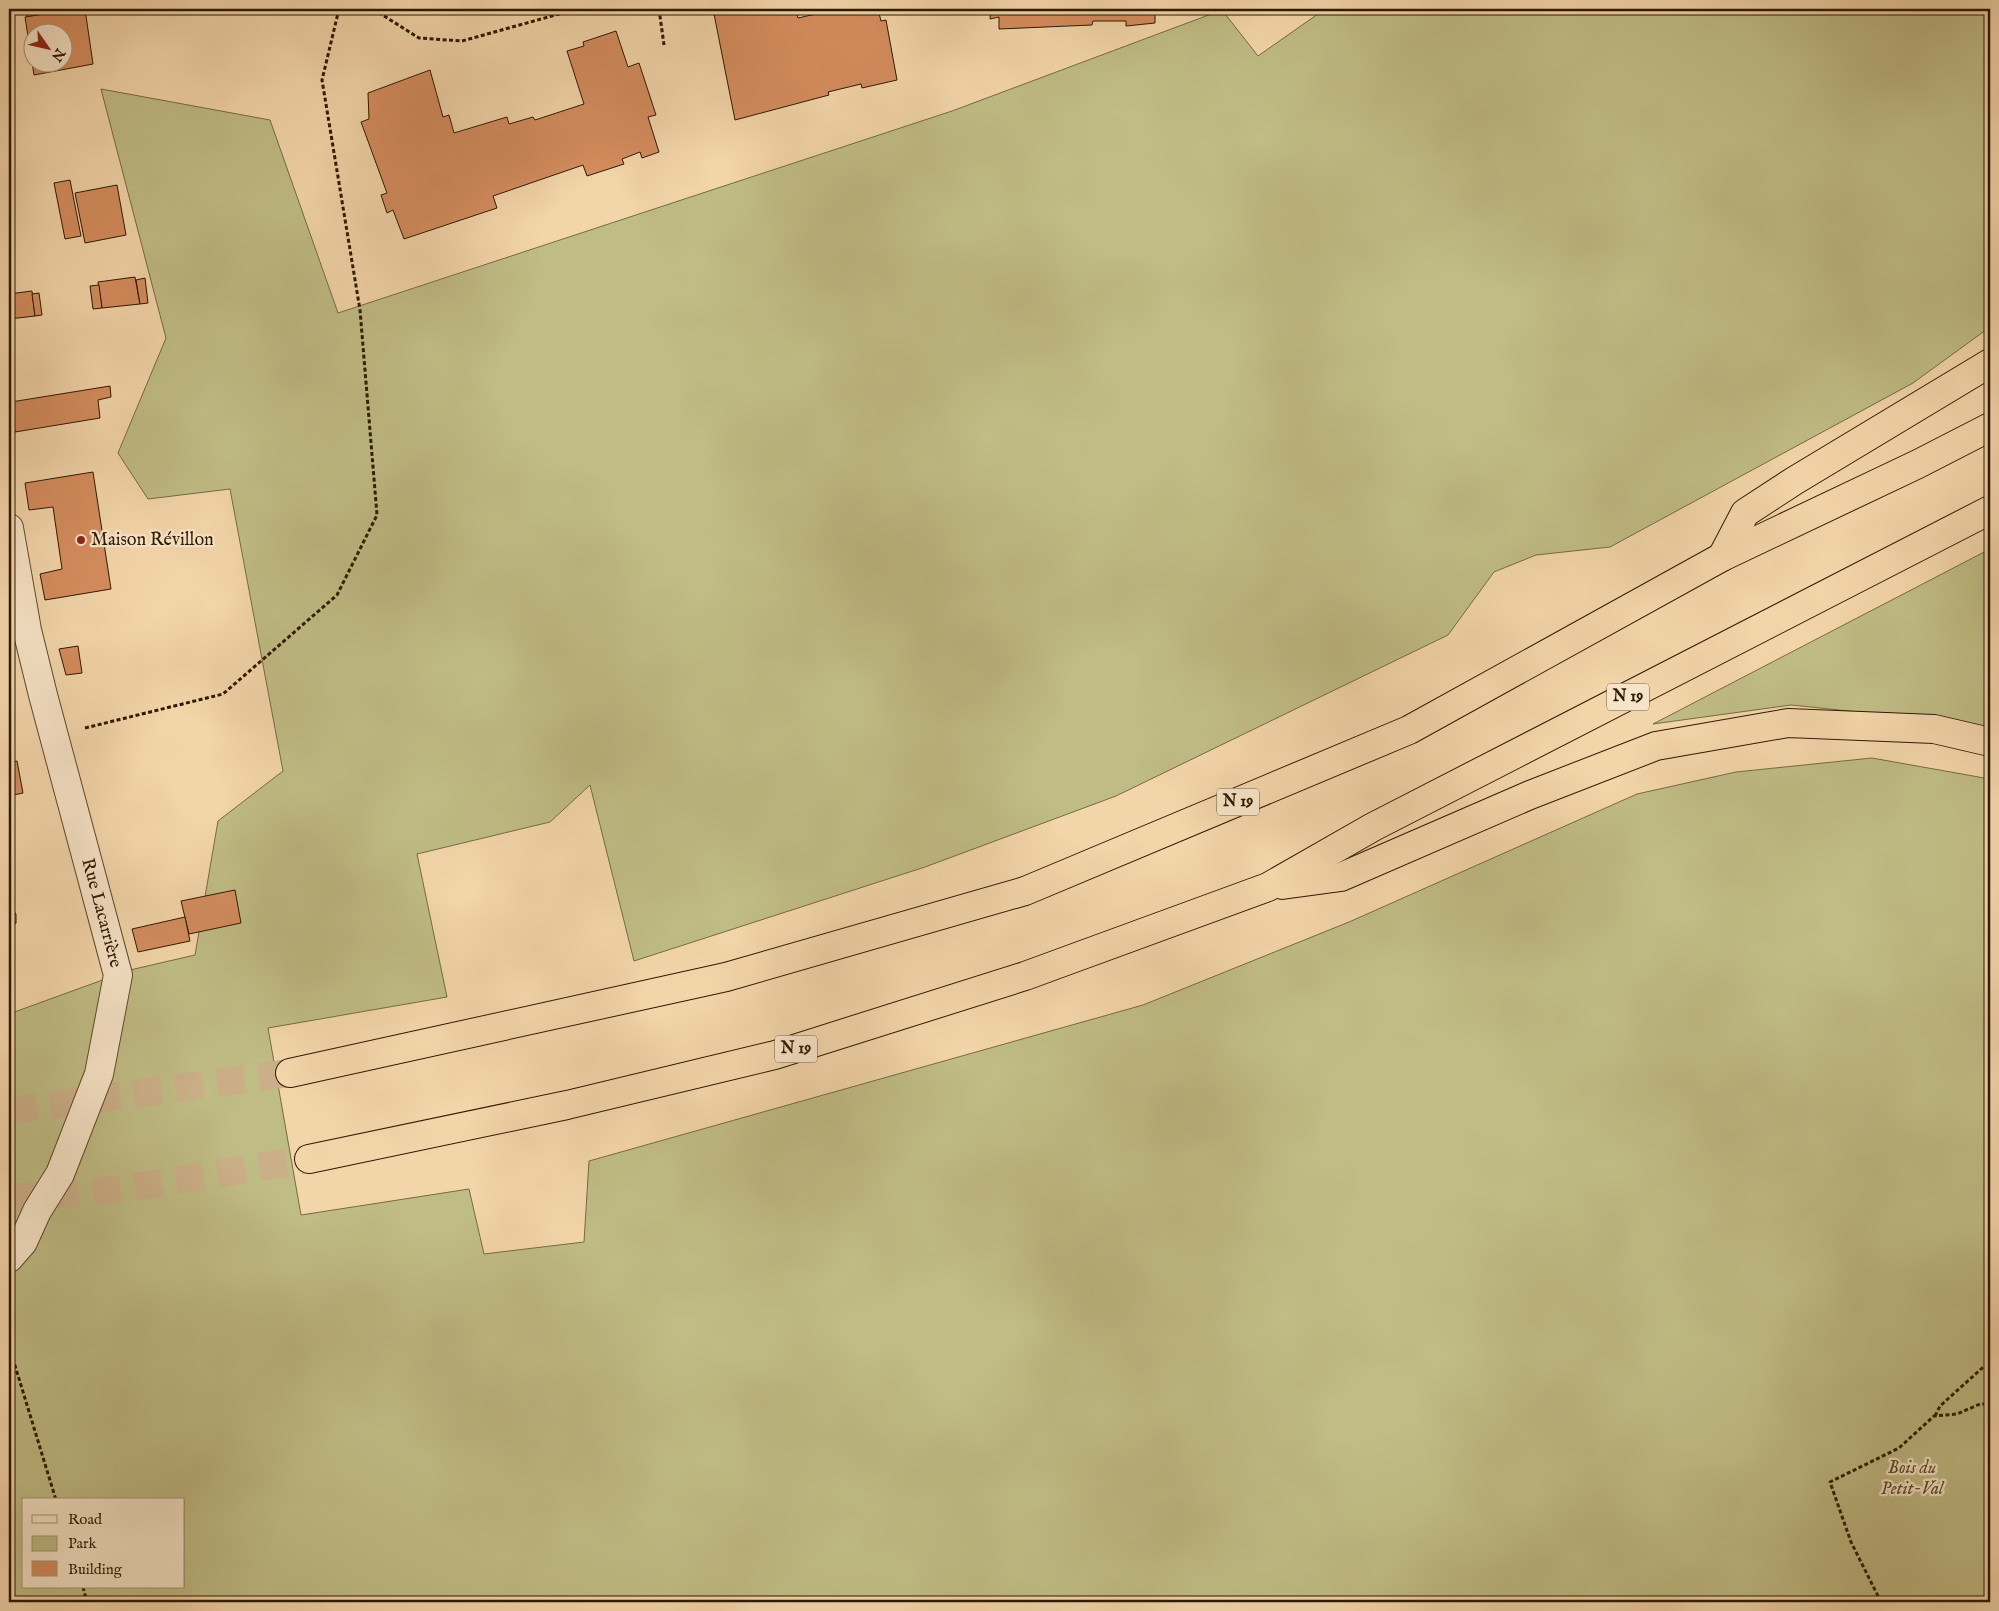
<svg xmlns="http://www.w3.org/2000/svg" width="1999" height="1611" font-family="'IM FELL English',serif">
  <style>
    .green { fill: #c0bc85; stroke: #766a42; fill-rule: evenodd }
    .building { fill: #d58d5f; stroke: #2d1900; fill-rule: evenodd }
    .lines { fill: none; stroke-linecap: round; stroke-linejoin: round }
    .trunk-tunnel { stroke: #cbaf88; stroke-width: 28; stroke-dasharray: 28 14; stroke-linecap: butt }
    .minor-casing { stroke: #5e482a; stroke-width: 30 }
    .trunk-casing { stroke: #2d1900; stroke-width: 30 }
    .path { stroke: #2d1900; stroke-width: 3; stroke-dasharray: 4 2.5; stroke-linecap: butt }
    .minor { stroke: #f7e4c8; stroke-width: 28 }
    .trunk { stroke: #f3d5aa; stroke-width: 28 }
    .poi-dot { fill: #8f2418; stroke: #f7e4c8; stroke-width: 2 }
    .labels { text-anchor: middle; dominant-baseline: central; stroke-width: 4.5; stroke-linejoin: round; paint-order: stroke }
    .shield { fill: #f7e4c8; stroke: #6a563c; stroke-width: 1 }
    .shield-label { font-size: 16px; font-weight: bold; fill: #2d1900 }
    .poi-label { font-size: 18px; fill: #2d1900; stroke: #f7e4c8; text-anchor: start }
    .street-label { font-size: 18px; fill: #2d1900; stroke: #f7e4c8 }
    .park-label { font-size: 18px; font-style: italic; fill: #594a28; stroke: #f7e4c8 }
  </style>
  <rect width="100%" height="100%" fill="#f3d5aa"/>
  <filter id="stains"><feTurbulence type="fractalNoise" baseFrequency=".004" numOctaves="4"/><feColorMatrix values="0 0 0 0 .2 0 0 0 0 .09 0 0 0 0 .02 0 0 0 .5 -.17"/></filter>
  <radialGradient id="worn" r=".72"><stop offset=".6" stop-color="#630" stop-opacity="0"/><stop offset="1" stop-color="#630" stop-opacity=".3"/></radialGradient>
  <g class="green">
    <path d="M1325,9H1990V327L1913,383L1610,547L1536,555L1494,572L1448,635L1116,796L925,867L634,961L590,785L550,822L417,854L447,997L268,1028L301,1215L469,1189L484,1254L584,1242L589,1161L1143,1005L1349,922L1637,794L1736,772L1872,758L1990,779V1602H9V1014L130,970L195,955L218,821L283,771L230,489L148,499L118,453L166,338L101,89L270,120L338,313L952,111L1222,10L1258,56ZM24,1500H184V1587H24Z"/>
    <polygon points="1990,549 1990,730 1926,719 1791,705 1653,724"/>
  </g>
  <g class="building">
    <polygon points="26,9 76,9 27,17"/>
    <path d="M76,9H85L93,64L34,75L25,17ZM32,32H62V62H32Z"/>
    <polygon points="713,9 796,9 798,18 838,9 878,9 881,21 886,20 897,80 862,88 861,84 828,92 829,95 735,120"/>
    <polygon points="991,9 1155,9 1155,23 1126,26 1126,21 1093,21 1092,25 999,29 999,17 990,19"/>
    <polygon points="616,31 628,67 639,63 656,115 648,117 659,152 642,158 640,152 622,159 624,164 587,176 583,165 493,196 497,208 404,239 393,210 387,213 381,195 387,193 361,122 369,119 368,93 430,70 443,117 449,115 454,133 507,117 509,124 533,117 535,120 584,104 567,51 584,46 583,42"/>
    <polygon points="70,180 81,236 65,239 54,183"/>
    <polygon points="117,185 126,235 85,243 75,193"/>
    <polygon points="135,277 140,304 102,308 98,282"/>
    <polygon points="145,278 148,303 140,304 136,280"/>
    <polygon points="99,285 102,308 93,309 90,286"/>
    <polygon points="32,291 35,316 9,319 9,294"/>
    <polygon points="39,293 42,315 35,316 32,294"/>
    <polygon points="110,386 111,397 98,400 100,418 15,432 11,402"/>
    <polygon points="93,472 111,589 45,600 40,574 62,569 53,507 29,510 25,483"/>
    <polygon points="78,646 82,673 66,675 59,649"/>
    <polygon points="17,761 23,793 9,796 9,763"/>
    <polygon points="235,890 241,923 189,934 181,901"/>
    <polygon points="9,891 10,907 16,914 16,923 11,929 12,947 9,947"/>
    <polygon points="185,917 190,941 138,952 132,929"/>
  </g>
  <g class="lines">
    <g class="trunk-tunnel">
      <polyline points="9,1111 290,1073"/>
      <polyline points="9,1198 123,1189 309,1159"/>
    </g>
    <g class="minor-casing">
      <polyline id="minor" points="9,528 27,630 43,695 118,975 99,1074 60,1174 37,1211 23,1242 9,1258"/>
    </g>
    <g class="trunk-casing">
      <g id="trunk">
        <polyline points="1722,557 1745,513 1794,481 1990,363"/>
        <polyline points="1282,885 1341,877 1530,795 1656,746 1788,723 1934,729 1990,742"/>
        <polyline points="290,1073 726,977 1025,891 1409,730 1722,557 1918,464 1990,427"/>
        <polyline points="309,1159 567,1105 775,1055 1025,976 1268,887 1373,827 1990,510"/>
      </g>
    </g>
    <g class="path">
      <polyline points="373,9 419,38 462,41 577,9"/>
      <polyline points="659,9 664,45"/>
      <polyline points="85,728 223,694 337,595 377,515 360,310 322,80 339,9"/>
      <polyline points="9,1346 56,1500"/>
      <polyline points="1935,1416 1940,1406 1990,1361"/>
      <polyline points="83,1587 87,1602"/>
      <polyline points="1881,1602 1851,1542 1830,1482 1899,1448 1934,1416 1957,1414 1980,1404 1990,1404"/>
    </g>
    <use href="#minor" class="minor"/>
    <use href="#trunk" class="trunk"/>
  </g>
  <circle class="poi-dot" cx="81" cy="540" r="5"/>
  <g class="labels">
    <g class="shield">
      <rect x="1607" y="683.5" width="42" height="27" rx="4"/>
      <rect x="1217" y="788.5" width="42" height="27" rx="4"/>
      <rect x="775" y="1035.5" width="42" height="27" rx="4"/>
    </g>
    <g class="shield-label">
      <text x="1628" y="697">N 19</text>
      <text x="1238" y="802">N 19</text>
      <text x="796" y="1049">N 19</text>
    </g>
    <g class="poi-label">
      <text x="91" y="540">Maison Révillon</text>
    </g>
    <g class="street-label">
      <text transform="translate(101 913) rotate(75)">Rue Lacarrière</text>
    </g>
    <g class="park-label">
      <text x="1912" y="1468">Bois du<tspan x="1912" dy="21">Petit-Val</tspan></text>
    </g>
  </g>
  <rect width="1999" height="1611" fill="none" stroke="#f3d5aa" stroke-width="30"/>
  <rect x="10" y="10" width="1979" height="1591" fill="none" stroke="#2d1900" stroke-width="2.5"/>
  <rect x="15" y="15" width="1969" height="1581" fill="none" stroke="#2d1900"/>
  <rect x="22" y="1498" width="162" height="90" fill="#f7e4c8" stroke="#a69378"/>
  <rect x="32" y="1515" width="25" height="8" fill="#f7e4c8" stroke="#a69378"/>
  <text x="68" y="1524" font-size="15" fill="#2d1900">Road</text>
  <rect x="32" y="1536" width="25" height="15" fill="#c0bc85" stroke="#a69378"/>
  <text x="68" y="1548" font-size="15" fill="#2d1900">Park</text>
  <rect x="32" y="1561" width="25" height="15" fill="#d58d5f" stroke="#a69378"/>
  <text x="68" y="1574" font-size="15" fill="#2d1900">Building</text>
  <g transform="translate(48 48) rotate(124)"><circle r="24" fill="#f7e4c8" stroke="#a69378"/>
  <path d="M0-4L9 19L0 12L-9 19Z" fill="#8f2418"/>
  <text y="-8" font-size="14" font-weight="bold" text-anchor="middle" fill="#2d1900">N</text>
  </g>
  <rect width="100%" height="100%" filter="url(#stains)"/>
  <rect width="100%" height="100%" fill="url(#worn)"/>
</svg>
